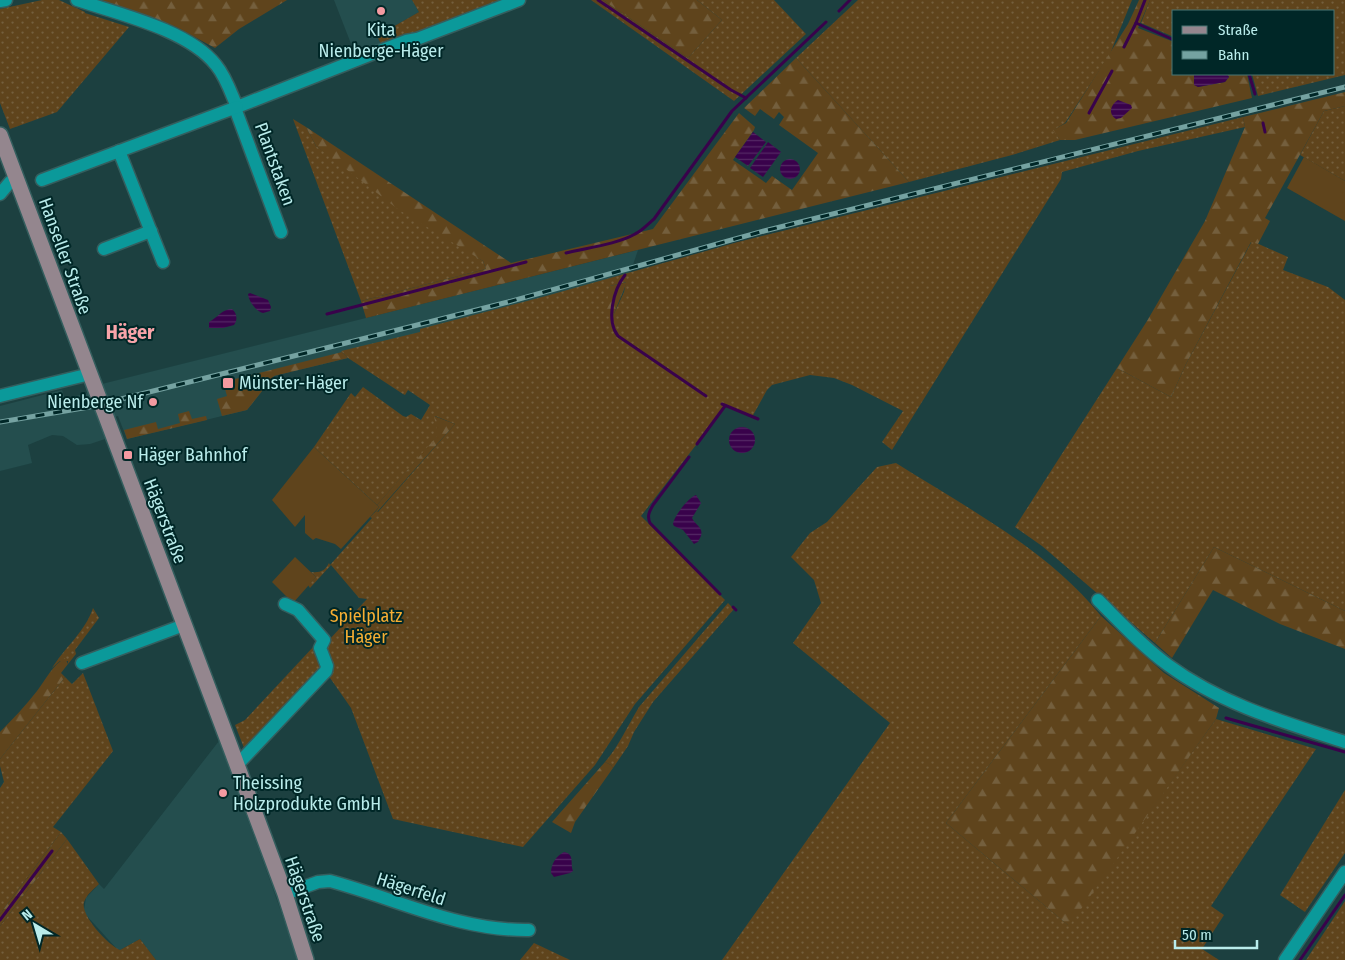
<svg xmlns="http://www.w3.org/2000/svg" width="1345" height="960" font-family="'Fira Sans Condensed',sans-serif">
  <style>
    .built { fill: #244e4e }
    .grass { fill: url(#grass-dots); fill-rule: evenodd }
    .forest { fill: url(#forest-firs) }
    .pitch { fill: #5f441c }
    .water { fill: url(#water-rules) }
    .lines { fill: none; stroke-linecap: round; stroke-linejoin: round }
    .stream { stroke: #39024b; stroke-width: 3 }
    .minor-casing { stroke: #345e5e; stroke-width: 15 }
    .major-casing { stroke: #345e5e; stroke-width: 18 }
    .minor { stroke: #0b999a; stroke-width: 12 }
    .major { stroke: #94868e; stroke-width: 15 }
    .rail-casing { stroke: #75a2a1; stroke-width: 5 }
    .rail { stroke: #002727; stroke-width: 3; stroke-dasharray: 9; stroke-linecap: butt }
    .poi-dot { fill: #f49aa1; stroke: #002727; stroke-width: 2 }
    .labels { text-anchor: middle; dominant-baseline: central; stroke-width: 4; stroke-linejoin: round; paint-order: stroke }
    .poi-label { font-size: 18px; fill: #b9eceb; stroke: #002727; text-anchor: start }
    .street-label { font-size: 18px; fill: #b9eceb; stroke: #002727 }
    .park-label { font-size: 18px; fill: #f6ae33; stroke: #002727 }
    .quarter-label { font-size: 20px; font-weight: bold; fill: #f8a4a9; stroke: #002727 }
  </style>
  <defs>
    <pattern id="grass-dots" width="8" height="8" patternUnits="userSpaceOnUse" patternTransform="scale(1.25)"><rect width="8" height="8" fill="#5f441c"/><path d="M2 2h.1M6 6h.1" fill="none" stroke="#745f3d" stroke-width="1.8" stroke-linecap="round"/></pattern>
    <pattern id="forest-firs" width="22" height="20" patternUnits="userSpaceOnUse" patternTransform="scale(1.25)"><rect width="22" height="20" fill="#5f441c"/><path d="M5 1l3.5 6h-7zM16 11l3.5 6h-7z" fill="#745f3d"/></pattern>
    <pattern id="water-rules" width="6" height="5" patternUnits="userSpaceOnUse" patternTransform="scale(1.25)"><rect width="6" height="5" fill="#39024b"/><path d="M0 2.5h6" fill="none" stroke="#542765"/></pattern>
  </defs>
  <rect width="100%" height="100%" fill="#1c4040"/>
  <g class="built">
    <polygon points="334,0 412,0 419,12 377,36 381,44 355,54"/>
    <polygon points="638,250 627,282 343,353 348,358 274,376 247,410 127,439 118,416 99,421 105,439 90,444 77,445 63,436 52,435 28,445 32,463 0,471 0,406 62,390 65,399 87,393 86,388"/>
    <polygon points="219,741 272,886 298,960 156,960 140,939 120,950 117,949 86,915 84,909 86,898 99,884 104,889"/>
  </g>
  <g class="grass">
    <polygon points="42,0 59,0 85,12 85,13 129,27 57,112 10,129 0,103 0,9"/>
    <polygon points="412,0 507,0 416,36 400,38 399,37 381,44 377,36 419,12"/>
    <polygon points="591,0 603,0 688,58 722,20 697,0 774,0 806,34 734,101"/>
    <polygon points="858,0 1132,0 1110,54 1065,123 1054,130 1060,140 1012,155 909,182 796,58"/>
    <polygon points="1150,0 1345,0 1345,75 1258,96 1252,74 1334,74 1334,11 1174,11 1174,37 1141,23"/>
    <polygon points="1345,106 1345,181 1300,155 1324,111"/>
    <path d="M1243,117L1245,127L1138,151L1062,172L1061,179L892,450L882,442L903,411L852,385L834,378L810,375L772,385L767,390L752,417L727,405L641,516L725,600L635,704L595,765L523,847L393,819L351,708L328,675L325,654L328,641L367,599L359,598L331,565L310,588L308,585L316,577L311,572C320,573 325,571 329,563L330,565L372,518L370,517L376,511L378,512L455,424L435,416L439,435L377,505L314,447L351,393L355,397L363,387L403,416L406,417L411,414L421,420L430,405L408,390L405,395L403,394L348,358L341,351L420,332V329L546,296L738,242ZM626,282L624,292L613,316L609,298L610,286Z"/>
    <polygon points="293,119 306,127 316,146 483,261 486,269 361,301"/>
    <polygon points="1252,241 1288,257 1283,270 1328,287 1345,300 1345,611 1214,547 1155,643 1042,546 1015,527 1117,368 1171,397 1186,364"/>
    <path d="M896,463C967,508 1048,550 1101,616L946,823L1068,925L1216,719L1316,749L1211,906L1224,915L1202,949L1219,960H722L890,723L793,643L821,603L814,580L791,557L810,533L827,522L877,467Z"/>
    <path d="M728,603L734,609L653,702L634,732L628,746L613,768L611,765L605,762C619,746 628,725 639,707Z"/>
    <path d="M93,608L99,618L75,650L76,654L68,664V661H60L52,668C65,647 85,632 93,608Z"/>
    <polygon points="315,645 324,670 246,753 235,725 245,720"/>
    <polygon points="83,673 113,751 53,827 61,832 0,914 0,788 4,782 0,766 0,759 65,677 72,684"/>
    <polygon points="1345,790 1345,853 1305,912 1280,895"/>
    <path d="M67,839L99,884C94,889 87,894 84,902C80,915 108,945 120,950L140,939L156,960H0V926Z"/>
    <polygon points="1345,901 1345,960 1306,960"/>
    <polygon points="534,943 570,960 520,960"/>
  </g>
  <g class="forest">
    <polygon points="101,0 287,0 239,29 215,48 176,27"/>
    <polygon points="603,0 697,0 722,20 688,58"/>
    <polygon points="1139,0 1150,0 1138,28 1174,42 1174,74 1194,74 1194,84 1198,87 1225,82 1229,77 1227,74 1247,74 1252,98 1075,140 1060,140 1053,130 1066,123 1128,24"/>
    <polygon points="796,58 909,182 366,318 361,301 486,269 483,261 399,210 316,146 306,127 511,263 653,229 739,113 755,127 754,130 733,160 766,183 772,176 792,190 818,153 779,125 784,117 779,112 774,119 760,109 755,116 744,108"/>
    <polygon points="1345,92 1345,106 1324,111 1265,218 1270,221 1258,244 1251,242 1186,364 1171,397 1117,368 1147,321 1205,221 1245,127 1243,117"/>
    <polygon points="627,282 613,316 604,316 610,286"/>
    <polygon points="342,352 348,358 274,376 247,410 222,416 217,399 227,396 223,382"/>
    <polygon points="189,411 192,419 206,416 207,420 127,439 124,430 156,422 158,429 180,423 178,414"/>
    <polygon points="434,416 455,424 377,512 376,511 379,507 377,505 438,435"/>
    <polygon points="1214,547 1345,611 1345,649 1280,624 1213,590 1172,658 1155,643"/>
    <polygon points="1101,616 1164,673 1219,708 1216,719 1069,926 946,823"/>
    <path d="M65,658L68,664L61,673L65,677L0,759V732C13,719 26,705 37,691C46,679 52,666 65,658Z"/>
    <polygon points="605,762 611,765 613,768 575,822 571,833 552,822"/>
    <polygon points="61,832 67,839 0,926 0,914"/>
  </g>
  <g class="pitch">
    <polygon points="1304,157 1345,181 1345,221 1287,188"/>
    <polygon points="314,447 379,507 341,549 335,544 316,538 313,540 305,533 305,515 295,527 272,500"/>
    <polygon points="295,557 316,577 293,603 272,582"/>
  </g>
  <g class="water">
    <polygon points="1194,74 1227,74 1229,77 1225,82 1198,87 1194,85"/>
    <path d="M1118,100L1131,105L1132,108L1121,118L1116,119C1108,114 1110,105 1118,100Z"/>
    <polygon points="753,132 766,142 748,166 735,157"/>
    <polygon points="768,142 781,152 763,177 750,168"/>
    <circle cx="790" cy="169" r="10"/>
    <path d="M250,293L268,300L271,307L270,311L263,313C256,311 249,302 248,294Z"/>
    <path d="M232,309C237,313 238,320 234,325L223,328H209V322C217,318 222,309 232,309Z"/>
    <circle cx="742" cy="440" r="13"/>
    <path d="M696,495L701,503L692,518C696,526 705,528 700,538C697,543 700,541 694,544L683,530L674,526L673,524C674,516 689,497 696,495Z"/>
    <path d="M564,852C575,854 570,863 573,871L570,873L554,877L551,873C551,864 556,856 564,852Z"/>
  </g>
  <g class="lines">
    <g class="stream">
      <polyline points="598,0 731,90 746,98"/>
      <polyline points="839,11 850,0"/>
      <polyline points="1136,23 1174,40"/>
      <polyline points="1124,47 1136,23 1145,0"/>
      <polyline points="1249,74 1255,94"/>
      <polyline points="1089,113 1112,71"/>
      <polyline points="1263,123 1265,132"/>
      <path d="M566,253C586,248 618,244 635,234C642,231 648,224 654,219L732,111L826,22"/>
      <path d="M625,275C613,290 606,321 618,336L706,396"/>
      <polyline points="327,314 526,262"/>
      <polyline points="722,404 758,419"/>
      <polyline points="697,444 725,406"/>
      <path d="M689,457L653,505C649,512 647,516 650,523L720,594"/>
      <polyline points="733,607 736,610"/>
      <polyline points="1226,718 1345,752"/>
      <polyline points="0,920 52,851"/>
      <polyline points="1300,960 1345,895"/>
    </g>
    <g class="minor-casing">
      <g id="minor">
        <path d="M77,0C119,14 189,30 216,65C226,77 231,93 237,107L377,52L406,41L417,39L519,0"/>
        <polyline points="0,1 6,0"/>
        <polyline points="235,108 281,232"/>
        <polyline points="119,151 163,262"/>
        <polyline points="42,180 237,107"/>
        <polyline points="0,194 10,182 17,179"/>
        <polyline points="104,249 151,231"/>
        <polyline points="0,396 90,374"/>
        <path d="M1098,600C1120,622 1142,646 1168,665C1221,704 1283,722 1345,742"/>
        <polyline points="82,663 184,625"/>
        <polyline points="237,765 326,671 327,666 320,648 324,640 298,610 285,604"/>
        <path d="M285,894L318,882L330,881C397,899 459,931 529,930"/>
        <polyline points="1285,960 1345,872"/>
      </g>
    </g>
    <g class="major-casing">
      <polyline id="major" points="0,135 230,746 285,894 306,960"/>
    </g>
    <use href="#minor" class="minor"/>
    <use href="#major" class="major"/>
    <g class="rail-casing">
      <polyline id="rail" points="0,422 89,407 354,341 508,302 764,231 1345,87"/>
    </g>
    <use href="#rail" class="rail"/>
  </g>
  <g class="poi-dot">
    <circle cx="381" cy="11" r="5"/>
    <rect x="222" y="377" width="12" height="12" rx="2.5"/>
    <circle cx="153" cy="402" r="5"/>
    <rect x="123" y="450" width="10" height="10" rx="2.5"/>
    <circle cx="223" cy="793" r="5"/>
  </g>
  <g class="labels">
    <g class="poi-label">
      <text x="381" y="30" text-anchor="middle">Kita<tspan x="381" dy="21">Nienberge-Häger</tspan></text>
      <text x="239" y="383">Münster-Häger</text>
      <text x="143" y="402" text-anchor="end">Nienberge Nf</text>
      <text x="138" y="455">Häger Bahnhof</text>
      <text x="233" y="783">Theissing<tspan x="233" dy="21">Holzprodukte GmbH</tspan></text>
    </g>
    <g class="street-label">
      <text transform="translate(275 164) rotate(70)">Plantstaken</text>
      <text transform="translate(65 256) rotate(70)">Hanseller Straße</text>
      <text transform="translate(165 521) rotate(69)">Hägerstraße</text>
      <text transform="translate(411 889) rotate(18)">Hägerfeld</text>
      <text transform="translate(305 899) rotate(71)">Hägerstraße</text>
    </g>
    <g class="park-label">
      <text x="366" y="616">Spielplatz<tspan x="366" dy="21">Häger</tspan></text>
    </g>
    <g class="quarter-label">
      <text x="130" y="332">Häger</text>
    </g>
  </g>
  <rect x="1172" y="10" width="162" height="65" fill="#002727" stroke="#4a7675"/>
  <rect x="1182" y="26" width="25" height="8" fill="#94868e" stroke="#4a7675"/>
  <text x="1218" y="35" font-size="15" fill="#b9eceb">Straße</text>
  <rect x="1182" y="51" width="25" height="8" fill="#75a2a1" stroke="#4a7675"/>
  <text x="1218" y="60" font-size="15" fill="#b9eceb">Bahn</text>
  <g transform="translate(35 925) rotate(322)" stroke="#002727" stroke-width="4" paint-order="stroke">
  <path d="M0-4L9 19L0 12L-9 19Z" fill="#b9eceb"/>
  <text y="-8" font-size="14" font-weight="bold" text-anchor="middle" fill="#b9eceb">N</text>
  </g>
  <path d="M1175 940v8h82v-8" fill="none" stroke="#b9eceb" stroke-width="2.5"/>
  <text x="1182" y="940" font-size="15" fill="#b9eceb" stroke="#002727" stroke-width="4" paint-order="stroke">50 m</text>
</svg>
